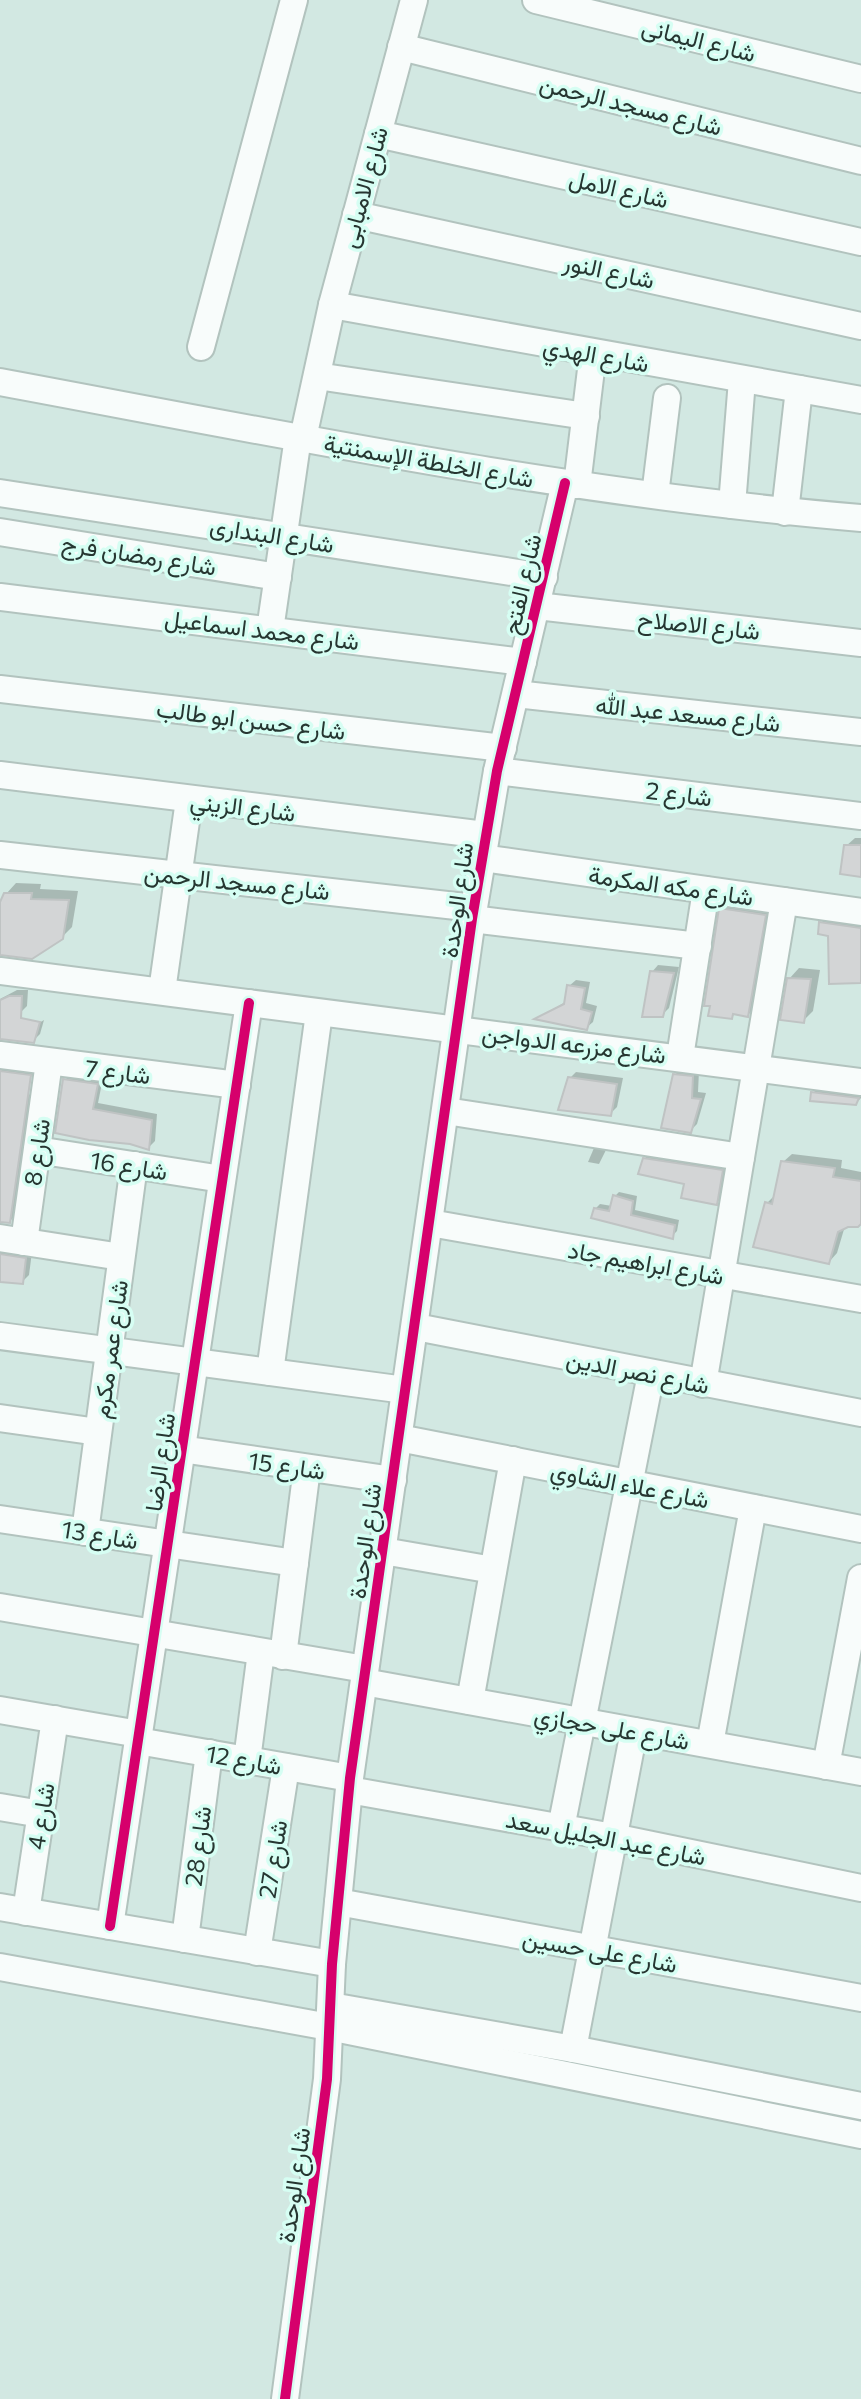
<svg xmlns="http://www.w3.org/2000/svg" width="861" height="2399" font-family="Commissioner,Vazirmatn,sans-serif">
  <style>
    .shadow { fill: #0003 }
    .building { fill: #d3d5d6; stroke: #bfc3c3; stroke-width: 2 }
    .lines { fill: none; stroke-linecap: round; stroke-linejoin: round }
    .minor-casing { stroke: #b2c3be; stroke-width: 30 }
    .minor { stroke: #f8fcfb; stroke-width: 26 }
    .cycleway-casing { stroke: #d6fef3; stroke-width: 15 }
    .cycleway { stroke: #d6006c; stroke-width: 10 }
    .labels { text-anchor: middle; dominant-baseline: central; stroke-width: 7; stroke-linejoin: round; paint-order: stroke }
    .street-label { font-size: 24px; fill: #263631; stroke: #d6fef3 }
  </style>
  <rect width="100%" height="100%" fill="#d2e8e2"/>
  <g class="shadow">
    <polygon points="855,838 861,838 861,875 846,846"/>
    <polygon points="16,883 41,884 40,889 78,891 72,927 61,938 0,953 0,907 6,894"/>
    <polygon points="729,901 772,908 755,1007 748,1015 736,1012 732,1017 721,909"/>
    <polygon points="829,915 861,919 861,981 821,923"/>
    <polygon points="658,965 679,967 669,1008 662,1015 652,972"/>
    <polygon points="799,968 820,970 813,1011 803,1021 789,979"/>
    <polygon points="576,980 590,982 586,1003 597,1006 593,1022 586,1028 538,1018 567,1001 569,986"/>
    <polygon points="17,990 28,990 27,1006 20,1013 0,1019 0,999"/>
    <polygon points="44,1020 40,1034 33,1041 20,1034"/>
    <polygon points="7,1065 36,1071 30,1078 0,1072"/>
    <polygon points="681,1068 699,1071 698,1092 706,1093 697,1124 690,1131 675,1075"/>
    <polygon points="576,1072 623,1078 617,1107 610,1114 570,1078"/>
    <polygon points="71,1074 103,1078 98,1103 157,1114 155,1141 148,1148 130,1142 90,1138 65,1080"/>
    <polygon points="823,1083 861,1087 861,1098 856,1103 813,1093"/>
    <polygon points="0,1091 33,1095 16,1215 10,1221 0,1221"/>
    <polygon points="594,1148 606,1150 599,1164 588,1162"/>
    <polygon points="654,1150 731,1162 725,1194 716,1203 687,1182 644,1159"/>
    <polygon points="792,1154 842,1160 841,1168 861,1172 861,1222 845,1226 837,1253 829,1262 767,1203 776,1194 783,1162"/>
    <polygon points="619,1192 637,1196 635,1210 679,1220 677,1231 672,1236 595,1209 600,1204 612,1206 614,1197"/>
    <polygon points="0,1246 32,1252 29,1275 22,1282 0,1280"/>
  </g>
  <g class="building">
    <polygon points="844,845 861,845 861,877 840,874"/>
    <polygon points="4,893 32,893 31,899 69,900 63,939 32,959 0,955 0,902"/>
    <polygon points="719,908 766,915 748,1017 733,1014 732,1019 708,1016 710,1006 704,1006"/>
    <polygon points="819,922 861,928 861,983 829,984 828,936 818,934"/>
    <polygon points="650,971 674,973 663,1017 642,1017"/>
    <polygon points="787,978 811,979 804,1023 780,1020"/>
    <polygon points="567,985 585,988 581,1009 592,1012 587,1030 534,1019 564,1004"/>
    <polygon points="9,996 22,996 21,1018 40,1022 34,1043 0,1039 0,1000"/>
    <polygon points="0,1071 31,1075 10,1223 0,1222"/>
    <polygon points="673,1074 693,1076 692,1098 701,1099 691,1133 661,1128"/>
    <polygon points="568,1077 617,1084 611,1116 558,1110"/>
    <polygon points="63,1079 98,1084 93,1109 152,1120 149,1150 130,1144 89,1140 55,1133"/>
    <polygon points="811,1092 859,1098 856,1105 810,1101"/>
    <polygon points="643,1158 723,1170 717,1205 681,1198 684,1184 638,1174"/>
    <polygon points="781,1161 835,1168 833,1177 861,1181 861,1224 858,1227 848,1227 838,1232 829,1264 753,1247 765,1202 772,1204"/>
    <polygon points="613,1195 633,1201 631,1215 675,1225 673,1239 591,1218 594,1208 609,1211"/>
    <polygon points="0,1254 26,1258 23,1284 0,1282"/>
  </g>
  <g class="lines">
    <g class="minor-casing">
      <g id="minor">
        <polyline points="536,0 861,79"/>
        <polyline points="401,47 861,161"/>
        <polyline points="378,134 861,242"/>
        <polyline points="356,215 861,326"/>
        <polyline points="332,305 861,400"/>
        <polyline points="201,347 294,0"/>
        <polyline points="317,376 586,416"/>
        <path d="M0,382C285,435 571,494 861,518"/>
        <polyline points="303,438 332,305 414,0"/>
        <polyline points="577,485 593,353"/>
        <polyline points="0,493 544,577"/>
        <polyline points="655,495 667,398"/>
        <polyline points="732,505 742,380"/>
        <polyline points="785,512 799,389"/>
        <polyline points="0,532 278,577"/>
        <polyline points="0,597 523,662"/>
        <polyline points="537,606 861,643"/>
        <polyline points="270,630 298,437"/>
        <polyline points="0,689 503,748"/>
        <polyline points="516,694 861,732"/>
        <polyline points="497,771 861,816"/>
        <polyline points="0,775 485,835"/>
        <polyline points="0,855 474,908"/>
        <polyline points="482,858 861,912"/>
        <polyline points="472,919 698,946"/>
        <polyline points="0,971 861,1082"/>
        <polyline points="162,991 189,800"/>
        <polyline points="0,1055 237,1085"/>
        <polyline points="680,1057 706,890"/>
        <polyline points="446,1111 741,1157"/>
        <polyline points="37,1150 222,1179"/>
        <polyline points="430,1223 861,1299"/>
        <polyline points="0,1238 121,1257"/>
        <polyline points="24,1242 49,1062"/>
        <polyline points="416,1327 861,1413"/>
        <polyline points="0,1336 405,1390"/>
        <polyline points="270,1372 319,1013"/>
        <polyline points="703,1384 784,901"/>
        <polyline points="0,1418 98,1432"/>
        <polyline points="399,1438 861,1529"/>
        <polyline points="181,1449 393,1480"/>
        <polyline points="0,1519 295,1563"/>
        <polyline points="85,1532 134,1165"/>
        <polyline points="383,1551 493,1570"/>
        <polyline points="0,1607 365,1669"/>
        <polyline points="283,1656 307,1468"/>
        <polyline points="364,1682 861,1772"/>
        <polyline points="470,1701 513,1460"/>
        <polyline points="0,1710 139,1734"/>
        <polyline points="138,1741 350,1778"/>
        <polyline points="710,1744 753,1508"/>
        <polyline points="247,1760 261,1652"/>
        <polyline points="826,1766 861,1578"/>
        <polyline points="349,1790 613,1837 861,1888"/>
        <polyline points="0,1807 41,1814"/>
        <polyline points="561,1828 651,1374"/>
        <polyline points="338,1902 861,1998"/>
        <polyline points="0,1907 332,1964"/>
        <polyline points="26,1912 55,1719"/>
        <polyline points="110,1926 249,1003"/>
        <polyline points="185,1939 209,1753"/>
        <polyline points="257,1952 286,1767"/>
        <polyline points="0,1967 329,2027 861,2135"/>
        <polyline points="331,2006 573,2049 861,2106"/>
        <polyline points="573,2049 634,1731"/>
        <polyline points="285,2399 327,2079 332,1964 350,1778 472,919 497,771 565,483"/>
      </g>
    </g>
    <use href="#minor" class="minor"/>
    <g class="cycleway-casing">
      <g id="cycleway">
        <polyline points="110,1926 249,1003"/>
        <polyline points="285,2399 327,2079 332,1964 350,1778 472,919 497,771 565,483"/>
      </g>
    </g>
    <use href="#cycleway" class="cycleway"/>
  </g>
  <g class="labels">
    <g class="street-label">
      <text transform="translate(699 39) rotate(14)">شارع اليمانى</text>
      <text transform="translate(631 104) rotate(14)">شارع مسجد الرحمن</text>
      <text transform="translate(363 187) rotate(-75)">شارع الامبابى</text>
      <text transform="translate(619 188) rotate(13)">شارع الامل</text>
      <text transform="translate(609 270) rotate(12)">شارع النور</text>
      <text transform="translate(596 354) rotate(10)">شارع الهدي</text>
      <text transform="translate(429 460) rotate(10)">شارع الخلطة الإسمنتية</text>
      <text transform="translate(272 534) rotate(9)">شارع البندارى</text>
      <text transform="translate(139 554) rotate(9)">شارع رمضان فرج</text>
      <text transform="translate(521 584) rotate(-77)">شارع الفتح</text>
      <text transform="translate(699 624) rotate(6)">شارع الاصلاح</text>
      <text transform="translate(262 629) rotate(7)">شارع محمد اسماعيل</text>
      <text transform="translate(688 713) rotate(6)">شارع مسعد عبد الله</text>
      <text transform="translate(251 719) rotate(7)">شارع حسن ابو طالب</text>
      <text transform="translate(679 793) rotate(7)">شارع 2</text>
      <text transform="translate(243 806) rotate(7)">شارع الزيني</text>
      <text transform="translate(237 881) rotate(6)">شارع مسجد الرحمن</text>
      <text transform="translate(671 885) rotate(8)">شارع مكه المكرمة</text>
      <text transform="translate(456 900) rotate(-82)">شارع الوحدة</text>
      <text transform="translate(574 1043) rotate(7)">شارع مزرعه الدواجن</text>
      <text transform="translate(118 1071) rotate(7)">شارع 7</text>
      <text transform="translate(36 1152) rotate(-82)">شارع 8</text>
      <text transform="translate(129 1165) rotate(9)">شارع 16</text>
      <text transform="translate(646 1262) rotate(10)">شارع ابراهيم جاد</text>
      <text transform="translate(109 1349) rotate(-82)">شارع عمر مكرم</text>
      <text transform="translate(638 1371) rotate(11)">شارع نصر الدين</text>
      <text transform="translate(159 1462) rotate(-82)">شارع الرضا</text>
      <text transform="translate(287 1465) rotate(8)">شارع 15</text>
      <text transform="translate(630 1484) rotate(11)">شارع علاء الشاوي</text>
      <text transform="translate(100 1534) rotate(9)">شارع 13</text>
      <text transform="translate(364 1541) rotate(-82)">شارع الوحدة</text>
      <text transform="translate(612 1727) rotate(10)">شارع على حجازي</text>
      <text transform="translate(244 1759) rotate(10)">شارع 12</text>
      <text transform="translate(40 1816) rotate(-81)">شارع 4</text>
      <text transform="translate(606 1837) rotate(11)">شارع عبد الجليل سعد</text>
      <text transform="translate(197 1846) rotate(-83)">شارع 28</text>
      <text transform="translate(272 1859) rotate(-81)">شارع 27</text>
      <text transform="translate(600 1950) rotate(10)">شارع على حسين</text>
      <text transform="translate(293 2185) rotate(-82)">شارع الوحدة</text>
    </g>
  </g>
</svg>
